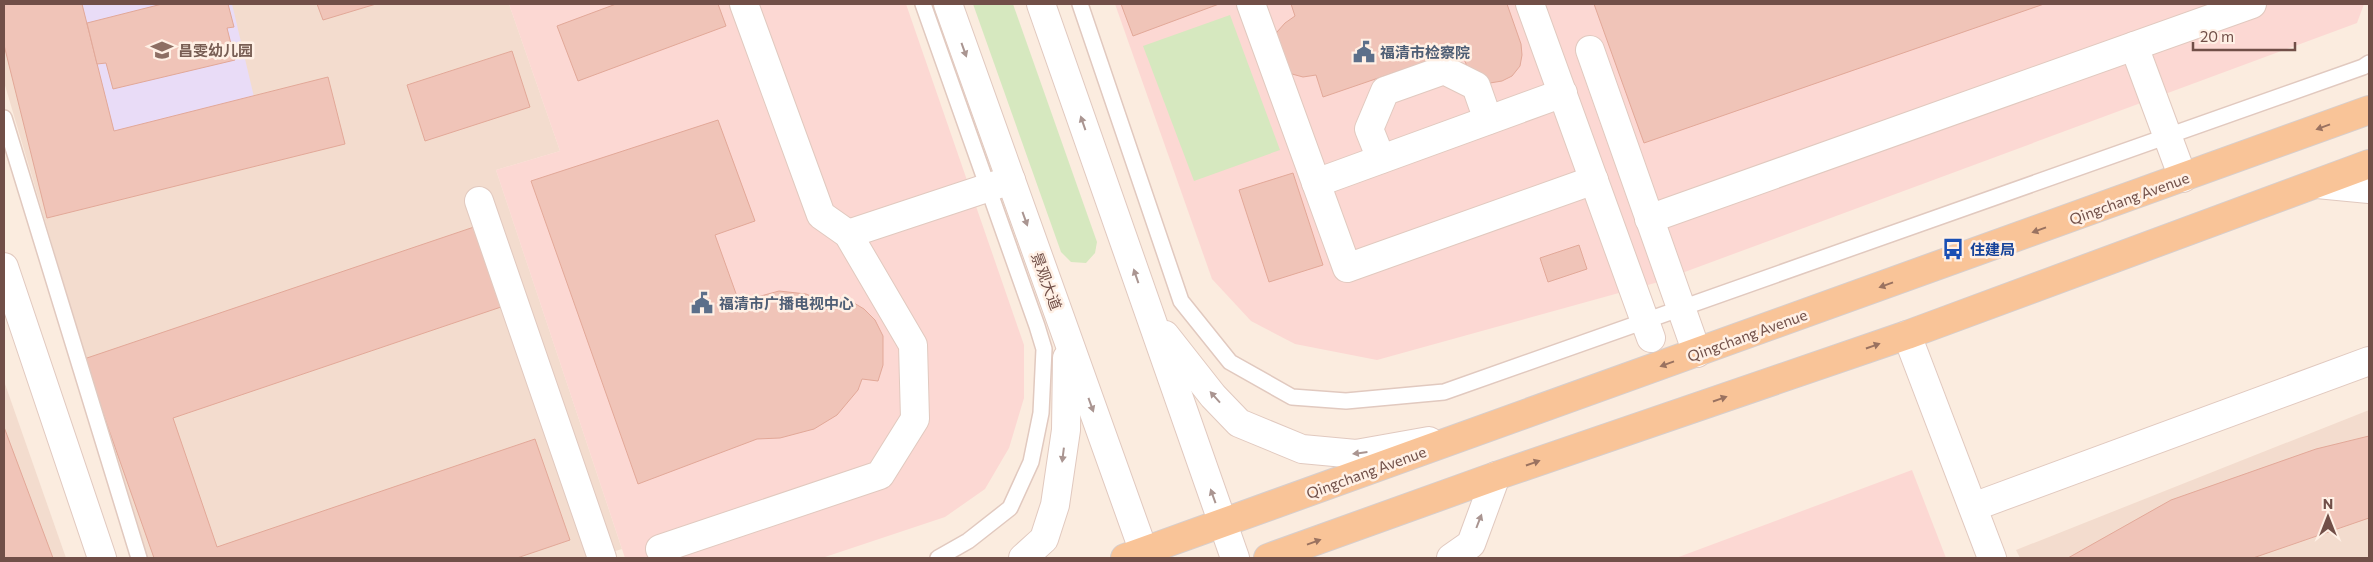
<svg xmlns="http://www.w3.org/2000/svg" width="2373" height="562" font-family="Commissioner,'Noto Sans SC',sans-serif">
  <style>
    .residential { fill: #f3dcce }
    .commercial { fill: #fcd8d3 }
    .education { fill: #e9dcf7 }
    .green { fill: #d6e8bf }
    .building { fill: #f0c4b8; stroke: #e2a898 }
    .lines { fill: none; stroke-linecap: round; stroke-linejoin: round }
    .service-casing { stroke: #e1c9bf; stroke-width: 18 }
    .minor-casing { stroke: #e1c9bf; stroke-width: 30 }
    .tertiary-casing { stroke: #e1c9bf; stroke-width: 30 }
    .primary-casing { stroke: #d7cecc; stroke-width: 30 }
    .service { stroke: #fff; stroke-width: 15 }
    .minor { stroke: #fff; stroke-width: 28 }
    .tertiary { stroke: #fff; stroke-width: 28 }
    .primary { stroke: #f9c498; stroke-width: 28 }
    .oneway { fill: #aa9591 }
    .oneway2 { fill: #9a7260 }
    .labels { text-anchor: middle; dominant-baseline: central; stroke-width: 5; stroke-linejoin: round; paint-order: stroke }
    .education-label { font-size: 15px; font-weight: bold; fill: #785e54; stroke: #fff0e5; text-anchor: start }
    .service-label { font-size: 15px; font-weight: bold; fill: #4e5e75; stroke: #fff0e5; text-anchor: start }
    .street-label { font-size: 15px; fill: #714f48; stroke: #fff0e5 }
    .transit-label { font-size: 15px; font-weight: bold; fill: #164399; stroke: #fff0e5; text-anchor: start }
  </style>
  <rect width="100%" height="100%" fill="#fbecdf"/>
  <g class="residential">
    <polygon points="4,4 509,4 560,151 496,170 622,549 593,558 145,558 4,82"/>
    <polygon points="4,381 66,558 4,558"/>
    <polygon points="2369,410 2369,558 2020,558 2016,550"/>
  </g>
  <g class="commercial">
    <polygon points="509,4 906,4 1024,345 1024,398 1009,448 985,489 945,517 822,558 625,558 496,170 560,151"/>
    <polygon points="1115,4 2364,4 2357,23 1655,283 1377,360 1295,344 1251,321 1212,279"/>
    <polygon points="1912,470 1946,558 1676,558"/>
  </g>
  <polygon class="education" points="71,4 232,4 254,97 102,138"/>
  <g class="green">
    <polygon points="973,4 1013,4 1097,242 1095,253 1086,263 1071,262 1061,252"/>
    <polygon points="1230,15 1280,150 1194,181 1143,46"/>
  </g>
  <g class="building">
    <polygon points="4,4 82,4 114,131 328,77 345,144 47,218 4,45"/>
    <polygon points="162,4 228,4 234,27 227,28 235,60 113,89 106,63 97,64 87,23"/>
    <polygon points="317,4 376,4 323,20"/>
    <polygon points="616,4 718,4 726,26 578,81 557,26"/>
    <polygon points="1121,4 1219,4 1133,36"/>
    <polygon points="1291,4 1507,4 1521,44 1522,55 1520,66 1512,76 1502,81 1490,83 1479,80 1470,73 1460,50 1323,97 1316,75 1303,77 1292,74 1282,67 1274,44 1277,32 1285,23 1295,16"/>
    <polygon points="1594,4 2044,4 1644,143"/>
    <polygon points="512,51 530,107 425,141 407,85"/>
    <polygon points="718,120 755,221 715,235 739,302 779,291 806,294 845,311 849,300 864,309 875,320 883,336 883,365 878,381 862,379 858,390 837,415 814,429 780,438 757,439 638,484 531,181"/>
    <polygon points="1293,173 1323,265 1269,282 1239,190"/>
    <polygon points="474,227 501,307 173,418 217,547 535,439 570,540 517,558 154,558 84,359"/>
    <polygon points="1579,245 1587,269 1548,282 1540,258"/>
    <polygon points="4,427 53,558 4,558"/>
    <polygon points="2369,436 2369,518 2253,558 2068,558 2171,500 2316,449"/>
  </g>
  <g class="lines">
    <g class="service-casing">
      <g id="service">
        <polyline points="923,4 1037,326 1044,349 1041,413 1031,462 1010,508 968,541 938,558"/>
        <polyline points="1080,4 1181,301 1230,362 1292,397 1346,401 1444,392 2363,67 2369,63"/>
        <polyline points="4,118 139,558"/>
      </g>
    </g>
    <g class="minor-casing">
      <g id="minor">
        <polyline points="1251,4 1347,268 1594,180"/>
        <polyline points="1530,4 1651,338"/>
        <polyline points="2134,46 2183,178"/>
        <polyline points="1590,50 1697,353"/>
        <polyline points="1381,159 1369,129 1385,91 1444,70 1476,86 1488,120"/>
        <polyline points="1316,183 1563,93"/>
        <polyline points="479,201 602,558"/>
        <polyline points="1649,219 2252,4"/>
        <polyline points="848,234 1011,180"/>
        <polyline points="4,267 102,558"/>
        <polyline points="1973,507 2369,361"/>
        <polyline points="660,549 880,475 915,419 913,345 848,234 821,215 744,4"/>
      </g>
    </g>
    <g class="tertiary-casing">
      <g id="tertiary">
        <polyline points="948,4 1146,558"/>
        <polyline points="1041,4 1235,558"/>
        <polyline points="2317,184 2369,189"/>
        <polyline points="1165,335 1213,396 1239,423 1302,449 1356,454 1429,441"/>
        <polyline points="1907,335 1992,558"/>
        <polyline points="1023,558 1044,539 1055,505 1066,430 1067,358"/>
        <polyline points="1451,558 1471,544 1496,476"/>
      </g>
    </g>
    <g class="primary-casing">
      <g id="primary">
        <polyline points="1125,558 2369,110"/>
        <polyline points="1268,558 1496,476 1907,335 2369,164"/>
      </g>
    </g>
    <use href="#service" class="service"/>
    <use href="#minor" class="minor"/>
    <use href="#tertiary" class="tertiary"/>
    <use href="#primary" class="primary"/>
  </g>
  <defs><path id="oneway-solid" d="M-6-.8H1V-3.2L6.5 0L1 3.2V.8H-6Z" transform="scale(1.25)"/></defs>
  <g class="oneway">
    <use href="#oneway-solid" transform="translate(964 50) rotate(70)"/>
    <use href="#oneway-solid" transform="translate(1083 123) rotate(-109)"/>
    <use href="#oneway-solid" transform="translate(1025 219) rotate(70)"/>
    <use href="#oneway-solid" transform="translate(1136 276) rotate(-109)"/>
    <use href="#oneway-solid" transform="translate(1215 397) rotate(-132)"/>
    <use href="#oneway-solid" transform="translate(1091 405) rotate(70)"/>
    <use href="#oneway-solid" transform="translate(1360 453) rotate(173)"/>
    <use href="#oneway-solid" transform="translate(1063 455) rotate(97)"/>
    <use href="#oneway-solid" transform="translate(1213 496) rotate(-110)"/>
    <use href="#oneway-solid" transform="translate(1479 521) rotate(-69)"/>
  </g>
  <g class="oneway2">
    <use href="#oneway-solid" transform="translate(2323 127) rotate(160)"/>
    <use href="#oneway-solid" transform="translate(2039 230) rotate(160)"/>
    <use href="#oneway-solid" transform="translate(1886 285) rotate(160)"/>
    <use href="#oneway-solid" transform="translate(1873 346) rotate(-19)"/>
    <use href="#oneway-solid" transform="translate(1667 364) rotate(160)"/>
    <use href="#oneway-solid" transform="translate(1720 399) rotate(-19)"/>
    <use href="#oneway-solid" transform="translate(1533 463) rotate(-19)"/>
    <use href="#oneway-solid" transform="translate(1314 542) rotate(-20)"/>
  </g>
  <defs>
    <g id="school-bare" transform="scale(1.725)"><path d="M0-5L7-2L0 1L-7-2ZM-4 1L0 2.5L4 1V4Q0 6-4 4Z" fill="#8d6e63" stroke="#fff0e5" stroke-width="2.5" paint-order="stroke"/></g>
    <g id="civic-bare" transform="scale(1.725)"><path d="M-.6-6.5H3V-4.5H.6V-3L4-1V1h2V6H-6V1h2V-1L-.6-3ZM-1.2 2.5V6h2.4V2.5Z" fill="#5c6f8a" stroke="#fff0e5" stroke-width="2.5" paint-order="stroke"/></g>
    <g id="bus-bare" transform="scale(1.725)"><path d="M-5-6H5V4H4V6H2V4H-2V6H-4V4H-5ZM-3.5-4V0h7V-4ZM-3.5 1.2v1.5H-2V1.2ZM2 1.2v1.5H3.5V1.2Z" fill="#1a4fb4" stroke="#fff0e5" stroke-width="2.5" paint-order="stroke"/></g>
  </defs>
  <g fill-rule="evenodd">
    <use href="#school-bare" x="162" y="50"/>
    <use href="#civic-bare" x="1364" y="52"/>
    <use href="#bus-bare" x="1953" y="249"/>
    <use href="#civic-bare" x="702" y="303"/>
  </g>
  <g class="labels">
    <g class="education-label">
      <text x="178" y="50">昌雯幼儿园</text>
    </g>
    <g class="service-label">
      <text x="1380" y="52">福清市检察院</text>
      <text x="719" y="303">福清市广播电视中心</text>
    </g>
    <g class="street-label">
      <text transform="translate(2129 198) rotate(-20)">Qingchang Avenue</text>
      <text transform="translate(1047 281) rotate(70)">景观大道</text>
      <text transform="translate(1747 335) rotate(-20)">Qingchang Avenue</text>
      <text transform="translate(1366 472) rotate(-20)">Qingchang Avenue</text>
    </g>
    <g class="transit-label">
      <text x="1970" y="249">住建局</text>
    </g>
  </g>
  <rect width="2373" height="562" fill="none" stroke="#714f48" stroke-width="10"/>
  <g transform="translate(2328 517)" stroke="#fff0e5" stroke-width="4" paint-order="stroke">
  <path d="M0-4L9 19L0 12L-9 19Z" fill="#714f48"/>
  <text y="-8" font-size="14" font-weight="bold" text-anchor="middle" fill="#714f48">N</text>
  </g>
  <path d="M2193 42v8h102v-8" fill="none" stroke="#714f48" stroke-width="2.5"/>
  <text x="2200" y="42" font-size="15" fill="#714f48" stroke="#fff0e5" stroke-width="4" paint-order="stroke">20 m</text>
</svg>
